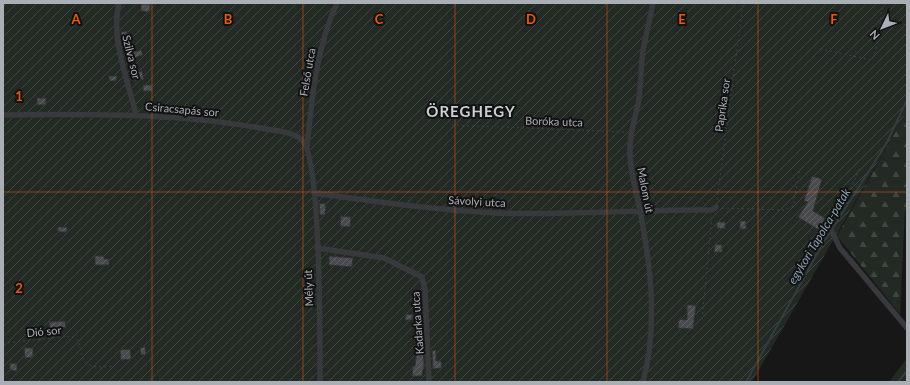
<svg xmlns="http://www.w3.org/2000/svg" width="910" height="385" font-family="Lato,sans-serif">
  <style>
    .grass { fill: #232a24 }
    .forest { fill: url(#forest-firs) }
    .garden { fill: url(#garden-furrows) }
    .lines { fill: none; stroke-linecap: round; stroke-linejoin: round }
    .stream { stroke: #333c41; stroke-width: 2 }
    .building { fill: url(#building-hatch); stroke: #313134 }
    .path { stroke: #3e4043; stroke-width: 1; stroke-dasharray: 2 3; stroke-linecap: butt }
    .minor { stroke: #38393d; stroke-width: 5.5 }
    .grid { fill: none; stroke: #e8590c; stroke-width: 1; stroke-opacity: 0.55 }
    .labels { text-anchor: middle; dominant-baseline: central; stroke-width: 4; stroke-linejoin: round; paint-order: stroke }
    .street-label { font-size: 11px; fill: #aaafb6; stroke: #121213 }
    .water-label { font-size: 12px; font-style: italic; fill: #869ead; stroke: #121213 }
    .district-label { font-size: 15px; font-weight: bold; letter-spacing: 1px; fill: #cbced3; stroke: #121213 }
    .grid-label { font-size: 13px; text-anchor: middle; font-weight: bold; fill: #e8590c; stroke: #121213; stroke-width: 4; stroke-linejoin: round; paint-order: stroke }
  </style>
  <defs>
    <pattern id="forest-firs" width="22" height="20" patternUnits="userSpaceOnUse"><rect width="22" height="20" fill="#232a24"/><path d="M5 1l3.5 6h-7zM16 11l3.5 6h-7z" fill="#404642"/></pattern>
    <pattern id="garden-furrows" width="10" height="10" patternUnits="userSpaceOnUse"><rect width="10" height="10" fill="#232a24"/><path d="M-1 1l2-2M0 10L10 0M9 11l2-2" fill="none" stroke="#404642"/></pattern>
    <pattern id="building-hatch" width="6" height="6" patternUnits="userSpaceOnUse"><rect width="6" height="6" fill="#494a4d"/><path d="M-1 1l2-2M0 6l6-6M5 7l2-2" fill="none" stroke="#616264"/></pattern>
  </defs>
  <rect width="100%" height="100%" fill="#171718"/>
  <polygon class="grass" points="907,358 907,380 906,382 889,382"/>
  <polygon class="forest" points="907,111 907,209 905,210 900,314 837,236"/>
  <polygon class="garden" points="3,3 907,3 907,111 752,382 3,382"/>
  <g class="lines">
    <g class="stream">
      <polyline points="746,382 822,245 886,144 907,100"/>
      <polyline points="898,382 907,371"/>
    </g>
  </g>
  <g class="building">
    <polygon points="141,4 150,4 150,12 141,11"/>
    <polygon points="127,31 130,41 122,43 121,32"/>
    <polygon points="141,50 143,55 131,59 130,53"/>
    <polygon points="142,71 144,79 135,81 133,72"/>
    <polygon points="109,76 117,76 116,81 109,81"/>
    <rect x="143" y="85" width="9" height="6"/>
    <rect x="37" y="98" width="9" height="7"/>
    <polygon points="812,176 822,179 813,211 825,218 819,230 798,217 808,202 804,201"/>
    <polygon points="319,203 326,204 325,215 320,215"/>
    <polygon points="341,216 351,217 350,227 340,226"/>
    <rect x="740" y="221" width="6" height="8"/>
    <polygon points="717,222 725,222 725,229 717,228"/>
    <rect x="58" y="227" width="9" height="5"/>
    <polygon points="715,244 722,245 722,252 714,252"/>
    <polygon points="95,256 104,256 104,259 109,259 109,265 95,265"/>
    <polygon points="329,256 353,258 352,267 329,265"/>
    <polygon points="687,305 696,305 693,329 678,328 679,319 687,320"/>
    <polygon points="406,314 413,315 412,320 405,320"/>
    <polygon points="65,321 66,327 50,329 49,322"/>
    <polygon points="416,330 423,331 424,369 423,369 422,376 412,376 413,366 415,366 418,341 415,340"/>
    <polygon points="145,347 146,354 141,355 140,348"/>
    <polygon points="24,348 33,348 33,357 25,358"/>
    <polygon points="130,349 131,359 121,360 120,350"/>
    <polygon points="436,350 436,361 441,361 442,368 433,369 432,351"/>
    <polygon points="10,363 17,364 17,371 10,370"/>
  </g>
  <g class="lines">
    <g class="path">
      <polyline points="820,49 872,60 876,50 883,3"/>
      <polyline points="452,125 625,132"/>
      <polyline points="717,200 743,5 742,3"/>
      <polyline points="722,208 784,210 793,206 800,168"/>
      <polyline points="834,220 854,182 860,167"/>
      <polyline points="702,319 712,216"/>
      <path d="M3,343L72,336L78,340C80,345 80,350 82,356C87,370 103,367 115,366"/>
    </g>
    <g class="minor">
      <path d="M119,3C110,38 128,80 136,115"/>
      <path d="M3,115C91,114 180,113 266,129C277,131 295,132 303,141C321,163 320,344 320,382"/>
      <path d="M307,147C312,99 316,48 337,3"/>
      <path d="M314,193C374,201 434,210 495,213C567,216 640,209 712,210L716,207"/>
      <polyline points="827,222 840,248 907,328"/>
      <polyline points="317,248 384,258 422,277 425,290 429,382"/>
      <path d="M643,382C658,326 651,267 640,211C636,191 630,173 630,152C629,133 636,117 639,99C641,83 641,66 643,50C646,35 650,19 653,3"/>
    </g>
  </g>
  <path class="grid" d="M152,3V382M303,3V382M455,3V382M607,3V382M758,3V382M3,192H907"/>
  <g class="labels">
    <g class="street-label">
      <text transform="translate(132 57) rotate(76)">Szilva sor</text>
      <text transform="translate(307 72) rotate(-80)">Felső utca</text>
      <text transform="translate(722 105) rotate(-82)">Paprika sor</text>
      <text transform="translate(182 109) rotate(5)">Csiracsapás sor</text>
      <text transform="translate(554 121) rotate(2)">Boróka utca</text>
      <text transform="translate(646 190) rotate(79)">Malom út</text>
      <text transform="translate(477 201) rotate(3)">Sávolyi utca</text>
      <text transform="translate(308 288) rotate(-92)">Mély út</text>
      <text transform="translate(417 323) rotate(-94)">Kadarka utca</text>
      <text transform="translate(44 331) rotate(-5)">Dió sor</text>
    </g>
    <g class="water-label">
      <text transform="translate(819 236) rotate(-59)">egykori Tapolca-patak</text>
    </g>
    <g class="district-label">
      <text x="471" y="111">ÖREGHEGY</text>
    </g>
  </g>
  <g class="grid-label">
    <text x="76" y="24">A</text>
    <text x="228" y="24">B</text>
    <text x="379" y="24">C</text>
    <text x="531" y="24">D</text>
    <text x="682" y="24">E</text>
    <text x="834" y="24">F</text>
    <text x="19" y="101">1</text>
    <text x="19" y="293">2</text>
  </g>
  <rect width="910" height="385" fill="none" stroke="#aaafb6" stroke-width="8"/>
  <g transform="translate(882 28) rotate(227)" stroke="#121213" stroke-width="3" paint-order="stroke">
  <path d="M0-3L7 15L0 10L-7 15Z" fill="#aaafb6"/>
  <text y="-6" font-size="11" font-weight="bold" text-anchor="middle" fill="#aaafb6">N</text>
  </g>
</svg>
